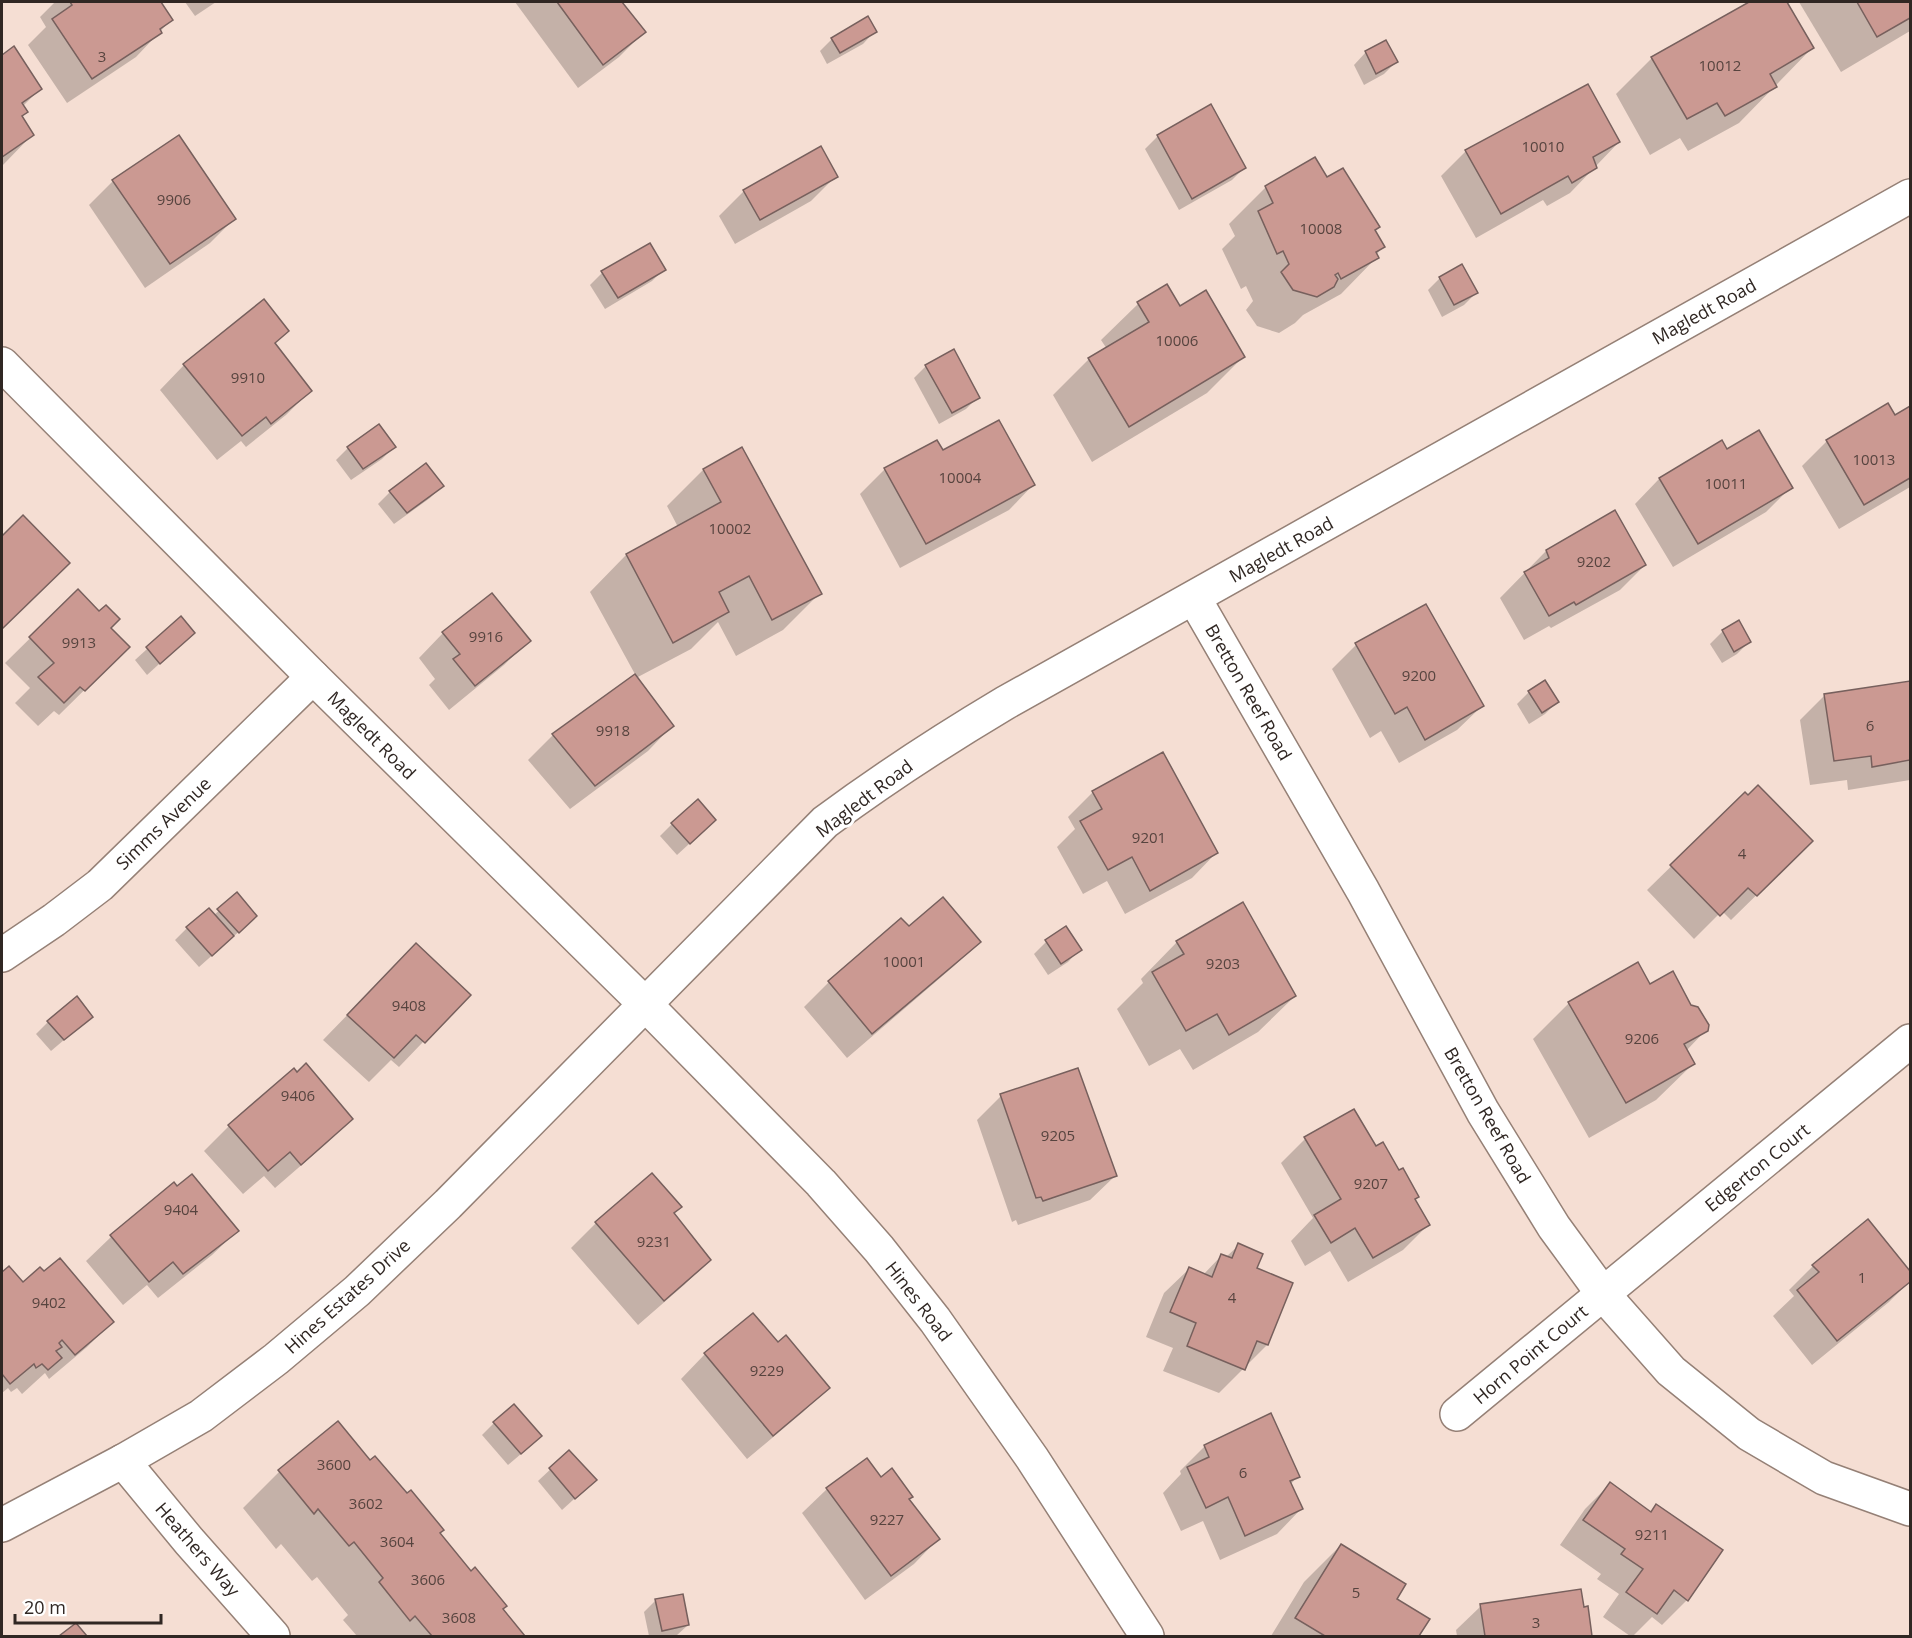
<svg xmlns="http://www.w3.org/2000/svg" width="1912" height="1638" font-family="'Open Sans',sans-serif">
  <style>
    .shadow { fill: #0003 }
    .building { fill: #cb9992; stroke: #77605d; stroke-width: 1.5 }
    .lines { fill: none; stroke-linecap: round; stroke-linejoin: round }
    .minor-casing { stroke: #958076; stroke-width: 36 }
    .minor { stroke: #fff; stroke-width: 33 }
    .labels { text-anchor: middle; dominant-baseline: central; stroke-width: 6; stroke-linejoin: round; paint-order: stroke }
    .number-label { font-size: 15px; fill: #57443f }
    .street-label { font-size: 18px; fill: #302723; stroke: #fff }
  </style>
  <rect width="100%" height="100%" fill="#f5ded3"/>
  <g class="shadow">
    <polygon points="55,2 159,2 171,20 136,57 67,103 28,45 46,27 40,17"/>
    <polygon points="185,2 216,2 195,16"/>
    <polygon points="515,2 620,2 644,32 619,57 578,88"/>
    <polygon points="1752,2 1786,2 1812,48 1739,123 1688,151 1680,138 1650,155 1616,94 1652,58"/>
    <polygon points="1799,2 1910,2 1910,31 1841,72"/>
    <polygon points="875,31 863,44 827,64 820,51 832,39"/>
    <polygon points="14,48 40,89 22,107 26,112 21,118 32,135 2,166 2,56"/>
    <polygon points="1366,52 1396,62 1384,74 1364,85 1354,65"/>
    <polygon points="1587,86 1619,142 1570,193 1547,206 1543,200 1476,238 1441,176 1466,151"/>
    <polygon points="1210,106 1244,168 1232,180 1179,210 1145,149 1158,136"/>
    <polygon points="836,176 811,201 735,244 719,216 744,191"/>
    <polygon points="1326,179 1374,231 1383,247 1376,255 1377,257 1341,294 1303,315 1295,323 1279,333 1257,326 1246,310 1253,301 1246,286 1241,289 1222,249 1235,236 1229,224 1266,187"/>
    <polygon points="113,181 234,219 210,243 145,288 89,205"/>
    <polygon points="664,269 652,281 605,309 590,285 602,273"/>
    <polygon points="1440,278 1476,293 1464,305 1442,317 1428,290"/>
    <polygon points="1167,286 1180,308 1243,357 1207,393 1092,462 1053,395 1089,359 1107,349 1101,340 1138,304"/>
    <polygon points="287,331 274,344 310,391 286,415 246,447 241,441 217,460 160,390 184,365"/>
    <polygon points="926,366 978,397 966,409 939,424 914,378"/>
    <polygon points="1910,408 1910,487 1839,529 1802,466 1827,441 1895,417"/>
    <polygon points="1722,442 1727,451 1791,487 1766,512 1673,567 1635,504 1659,479"/>
    <polygon points="394,447 382,459 351,480 336,460 348,448"/>
    <polygon points="742,449 820,593 783,630 736,656 718,622 691,649 636,678 672,726 648,751 570,809 528,760 553,735 636,676 590,592 626,555 678,527 667,506 703,470"/>
    <polygon points="943,452 1033,485 1009,510 900,568 860,494 885,469"/>
    <polygon points="442,486 430,498 394,524 378,504 390,492"/>
    <polygon points="1615,512 1645,565 1620,590 1551,628 1549,626 1524,640 1500,598 1546,551"/>
    <polygon points="23,517 68,563 2,628 2,538"/>
    <polygon points="77,592 128,647 59,715 54,711 38,726 15,703 30,688 5,663"/>
    <polygon points="181,618 193,633 147,675 135,660"/>
    <polygon points="1738,622 1749,642 1737,654 1722,663 1710,644 1722,632"/>
    <polygon points="443,633 529,640 504,665 449,710 429,685 435,679 419,658"/>
    <polygon points="1356,645 1482,706 1457,730 1399,763 1381,731 1370,738 1332,669"/>
    <polygon points="1910,683 1910,780 1848,790 1847,780 1810,785 1800,720 1825,695"/>
    <polygon points="1529,692 1557,702 1545,714 1529,724 1517,704"/>
    <polygon points="1093,792 1216,853 1192,878 1125,914 1107,881 1083,894 1057,847 1075,829 1068,817"/>
    <polygon points="1745,794 1786,866 1731,920 1722,911 1694,939 1647,890"/>
    <polygon points="672,824 702,832 677,855 660,836"/>
    <polygon points="237,895 243,928 199,967 175,940 187,928 214,915"/>
    <polygon points="901,920 909,929 979,942 954,966 847,1058 804,1007 829,982"/>
    <polygon points="1046,942 1080,949 1068,962 1048,975 1034,954"/>
    <polygon points="1177,942 1295,996 1258,1032 1193,1070 1180,1049 1149,1066 1117,1009 1143,983 1141,979"/>
    <polygon points="391,970 468,995 399,1067 391,1060 369,1082 323,1040"/>
    <polygon points="1650,986 1690,1007 1706,1030 1686,1051 1693,1064 1656,1100 1589,1138 1533,1039 1569,1003"/>
    <polygon points="91,1017 51,1051 36,1034 48,1022"/>
    <polygon points="293,1070 351,1119 327,1143 275,1188 264,1176 243,1194 204,1151 229,1126"/>
    <polygon points="1001,1096 1115,1176 1090,1200 1018,1225 1016,1220 1012,1222 977,1120"/>
    <polygon points="1305,1139 1414,1200 1428,1225 1403,1250 1348,1282 1330,1251 1305,1266 1291,1241 1313,1218 1281,1163"/>
    <polygon points="652,1175 673,1214 709,1260 684,1285 638,1325 571,1248 596,1223"/>
    <polygon points="173,1184 237,1231 212,1255 158,1298 147,1285 123,1305 86,1261 111,1237"/>
    <polygon points="1868,1221 1910,1274 1910,1281 1889,1302 1812,1365 1773,1316 1794,1296 1789,1290 1813,1266"/>
    <polygon points="1239,1245 1255,1269 1292,1284 1267,1345 1219,1393 1163,1371 1173,1348 1146,1337 1164,1293 1189,1269 1203,1275 1222,1255 1226,1257"/>
    <polygon points="9,1268 23,1284 112,1322 87,1347 49,1379 45,1373 22,1394 17,1388 11,1392 8,1388 2,1393 2,1274"/>
    <polygon points="753,1315 778,1344 828,1387 803,1412 747,1459 681,1379 705,1354"/>
    <polygon points="338,1423 370,1462 438,1533 524,1636 357,1636 343,1620 348,1615 317,1577 312,1581 281,1544 276,1549 243,1508 279,1472"/>
    <polygon points="494,1423 528,1448 508,1465 482,1435"/>
    <polygon points="1205,1446 1298,1476 1290,1485 1301,1509 1277,1534 1220,1560 1203,1521 1181,1531 1163,1493 1181,1474 1180,1471"/>
    <polygon points="569,1452 595,1480 562,1510 538,1481"/>
    <polygon points="880,1479 908,1499 938,1539 914,1564 865,1600 802,1513 827,1489"/>
    <polygon points="1610,1484 1649,1513 1657,1506 1687,1600 1662,1625 1652,1617 1633,1636 1630,1636 1603,1617 1619,1594 1597,1579 1601,1574 1560,1545 1585,1509"/>
    <polygon points="1341,1545 1395,1599 1427,1620 1417,1636 1271,1636 1304,1582"/>
    <polygon points="656,1600 688,1625 676,1636 649,1636 644,1612"/>
    <polygon points="1481,1606 1586,1608 1591,1636 1457,1636 1456,1630"/>
  </g>
  <g class="building">
    <polygon points="70,2 161,2 173,20 160,29 162,33 92,79 52,19 72,5"/>
    <polygon points="557,2 622,2 646,32 603,65"/>
    <polygon points="1749,2 1787,2 1814,48 1770,74 1777,87 1725,116 1717,103 1687,119 1651,57"/>
    <polygon points="1857,2 1910,2 1910,18 1877,37"/>
    <polygon points="868,16 877,32 840,53 831,38"/>
    <polygon points="1386,40 1398,62 1376,74 1365,51"/>
    <polygon points="14,46 42,89 22,103 28,112 22,116 34,135 2,157 2,55"/>
    <polygon points="1588,84 1620,142 1593,157 1597,168 1572,183 1568,176 1501,214 1465,150"/>
    <polygon points="1211,104 1246,168 1192,199 1157,135"/>
    <polygon points="179,135 236,219 170,264 112,180"/>
    <polygon points="821,146 838,177 760,220 743,190"/>
    <polygon points="1315,157 1327,177 1343,168 1380,227 1375,230 1385,247 1376,252 1379,258 1341,279 1338,273 1335,275 1338,279 1334,287 1317,297 1293,290 1281,272 1289,264 1283,251 1277,254 1258,211 1273,203 1265,186"/>
    <polygon points="650,243 666,270 618,298 601,271"/>
    <polygon points="1462,264 1478,293 1454,305 1439,277"/>
    <polygon points="1167,284 1180,306 1206,290 1245,357 1129,427 1088,358 1149,322 1137,302"/>
    <polygon points="264,299 289,331 275,343 312,391 271,424 266,417 242,436 183,364"/>
    <polygon points="954,349 980,398 952,413 925,365"/>
    <polygon points="1888,403 1895,415 1910,406 1910,478 1864,505 1826,440"/>
    <polygon points="999,420 1035,485 926,544 884,468 937,440 943,450"/>
    <polygon points="379,424 396,447 363,469 347,447"/>
    <polygon points="1759,430 1793,488 1698,544 1659,478 1722,440 1727,449"/>
    <polygon points="742,447 822,594 772,620 749,576 719,592 729,612 673,643 626,554 721,502 703,469"/>
    <polygon points="426,463 444,486 407,513 389,491"/>
    <polygon points="1615,510 1646,565 1576,605 1574,602 1549,616 1524,572 1549,558 1546,550"/>
    <polygon points="23,515 70,563 2,629 2,536"/>
    <polygon points="78,589 99,611 106,605 120,619 111,628 130,647 85,691 80,687 64,703 38,677 54,663 29,637"/>
    <polygon points="492,593 531,641 475,686 453,659 460,654 442,632"/>
    <polygon points="1426,604 1484,706 1425,740 1407,707 1395,714 1355,643"/>
    <polygon points="181,616 195,633 160,664 146,647"/>
    <polygon points="1739,620 1751,642 1734,652 1722,630"/>
    <polygon points="635,674 674,726 595,786 552,734"/>
    <polygon points="1545,680 1559,702 1542,713 1528,691"/>
    <polygon points="1910,681 1910,760 1872,767 1871,756 1834,761 1824,694"/>
    <polygon points="1163,752 1218,853 1150,891 1132,857 1108,870 1080,821 1102,809 1092,791"/>
    <polygon points="1758,785 1813,841 1757,896 1748,888 1720,916 1670,865 1745,792 1748,795"/>
    <polygon points="698,799 716,820 690,844 671,823"/>
    <polygon points="237,892 257,916 239,933 217,909"/>
    <polygon points="943,897 981,942 872,1034 828,981 901,918 909,926"/>
    <polygon points="1243,902 1296,996 1229,1035 1217,1014 1186,1031 1152,972 1184,954 1176,941"/>
    <polygon points="209,908 234,936 212,956 186,927"/>
    <polygon points="1066,926 1082,950 1061,964 1045,940"/>
    <polygon points="416,943 471,995 425,1043 416,1035 394,1058 347,1015"/>
    <polygon points="1638,962 1650,984 1673,971 1691,1005 1698,1007 1709,1025 1708,1031 1684,1044 1695,1064 1626,1103 1568,1002"/>
    <polygon points="77,996 93,1017 64,1040 47,1021"/>
    <polygon points="306,1063 353,1119 301,1165 290,1152 268,1171 228,1125 294,1068 297,1072"/>
    <polygon points="1078,1068 1117,1176 1043,1201 1041,1197 1036,1198 1000,1094"/>
    <polygon points="1354,1109 1376,1146 1383,1142 1399,1170 1403,1168 1419,1197 1415,1199 1430,1225 1373,1258 1355,1228 1331,1243 1314,1215 1341,1199 1304,1137"/>
    <polygon points="652,1173 682,1207 674,1213 711,1260 664,1301 595,1222"/>
    <polygon points="192,1174 239,1231 183,1274 173,1262 149,1282 110,1235 174,1182 177,1186"/>
    <polygon points="1868,1219 1910,1271 1910,1282 1837,1341 1797,1290 1819,1272 1812,1265"/>
    <polygon points="1238,1243 1263,1254 1257,1268 1293,1283 1268,1345 1257,1341 1245,1370 1187,1346 1196,1323 1170,1312 1189,1267 1212,1277 1221,1254 1232,1258"/>
    <polygon points="60,1258 114,1322 75,1355 62,1340 59,1343 62,1347 56,1351 62,1358 48,1370 42,1364 36,1368 34,1364 10,1384 2,1374 2,1272 9,1266 23,1282 40,1267 44,1271"/>
    <polygon points="753,1313 778,1342 786,1335 830,1388 773,1436 704,1353"/>
    <polygon points="514,1404 542,1436 521,1454 493,1422"/>
    <polygon points="1271,1413 1300,1477 1290,1481 1303,1509 1245,1536 1228,1497 1206,1508 1187,1467 1209,1457 1204,1445"/>
    <polygon points="338,1421 370,1460 375,1456 407,1493 411,1490 444,1530 440,1533 471,1571 475,1567 507,1606 503,1609 525,1636 432,1636 415,1616 410,1621 379,1582 383,1578 354,1542 349,1546 318,1509 314,1514 278,1470"/>
    <polygon points="569,1450 597,1480 575,1499 549,1468"/>
    <polygon points="867,1458 881,1477 892,1468 913,1497 909,1499 940,1539 891,1576 826,1488"/>
    <polygon points="1610,1482 1651,1512 1656,1504 1723,1550 1688,1601 1674,1590 1657,1614 1626,1592 1643,1569 1621,1554 1625,1549 1583,1520"/>
    <polygon points="1341,1544 1406,1584 1397,1599 1430,1619 1419,1636 1325,1636 1295,1618"/>
    <polygon points="1581,1589 1584,1607 1588,1606 1592,1636 1485,1636 1480,1604"/>
    <polygon points="683,1594 689,1625 662,1631 655,1599"/>
    <polygon points="76,1623 87,1636 59,1636"/>
  </g>
  <g class="lines">
    <g class="minor-casing">
      <g id="minor">
        <polyline points="2,364 313,677 645,1004 821,1183 879,1249 935,1320 1032,1458 1147,1636"/>
        <polyline points="1194,598 1363,891 1483,1112 1554,1227 1603,1294 1671,1371 1749,1434 1824,1478 1910,1509"/>
        <polyline points="2,955 54,920 100,885 313,677"/>
        <polyline points="1457,1414 1910,1041"/>
        <polyline points="123,1461 189,1541 273,1636"/>
        <path d="M2,1525L123,1461L201,1416L276,1359L357,1291L448,1204L825,822C883,779 943,740 1005,703L1910,196"/>
      </g>
    </g>
    <use href="#minor" class="minor"/>
  </g>
  <g class="labels">
    <g class="number-label">
      <text x="102" y="56">3</text>
      <text x="1720" y="65">10012</text>
      <text x="1543" y="146">10010</text>
      <text x="174" y="199">9906</text>
      <text x="1321" y="228">10008</text>
      <text x="1177" y="340">10006</text>
      <text x="248" y="377">9910</text>
      <text x="1874" y="459">10013</text>
      <text x="960" y="477">10004</text>
      <text x="1726" y="483">10011</text>
      <text x="730" y="528">10002</text>
      <text x="1594" y="561">9202</text>
      <text x="486" y="636">9916</text>
      <text x="79" y="642">9913</text>
      <text x="1419" y="675">9200</text>
      <text x="1870" y="725">6</text>
      <text x="613" y="730">9918</text>
      <text x="1149" y="837">9201</text>
      <text x="1742" y="853">4</text>
      <text x="904" y="961">10001</text>
      <text x="1223" y="963">9203</text>
      <text x="409" y="1005">9408</text>
      <text x="1642" y="1038">9206</text>
      <text x="298" y="1095">9406</text>
      <text x="1058" y="1135">9205</text>
      <text x="1371" y="1183">9207</text>
      <text x="181" y="1209">9404</text>
      <text x="654" y="1241">9231</text>
      <text x="1862" y="1277">1</text>
      <text x="1232" y="1297">4</text>
      <text x="49" y="1302">9402</text>
      <text x="767" y="1370">9229</text>
      <text x="334" y="1464">3600</text>
      <text x="1243" y="1472">6</text>
      <text x="366" y="1503">3602</text>
      <text x="887" y="1519">9227</text>
      <text x="1652" y="1534">9211</text>
      <text x="397" y="1541">3604</text>
      <text x="428" y="1579">3606</text>
      <text x="1356" y="1592">5</text>
      <text x="459" y="1617">3608</text>
      <text x="1536" y="1622">3</text>
    </g>
    <g class="street-label">
      <text transform="translate(1704 311) rotate(-29)">Magledt Road</text>
      <text transform="translate(1281 549) rotate(-29)">Magledt Road</text>
      <text transform="translate(1249 692) rotate(60)">Bretton Reef Road</text>
      <text transform="translate(372 735) rotate(45)">Magledt Road</text>
      <text transform="translate(864 798) rotate(-37)">Magledt Road</text>
      <text transform="translate(163 823) rotate(-44)">Simms Avenue</text>
      <text transform="translate(1488 1115) rotate(60)">Bretton Reef Road</text>
      <text transform="translate(1757 1167) rotate(-39)">Edgerton Court</text>
      <text transform="translate(347 1296) rotate(-42)">Hines Estates Drive</text>
      <text transform="translate(919 1301) rotate(52)">Hines Road</text>
      <text transform="translate(1530 1354) rotate(-40)">Horn Point Court</text>
      <text transform="translate(198 1549) rotate(49)">Heathers Way</text>
    </g>
  </g>
  <rect width="1912" height="1638" fill="none" stroke="#302723" stroke-width="6"/>
  <path d="M15 1614v9h146v-9" fill="none" stroke="#302723" stroke-width="3"/>
  <text x="24" y="1614" font-size="18" fill="#302723" stroke="#ffffff" stroke-width="4.5" paint-order="stroke">20 m</text>
</svg>
